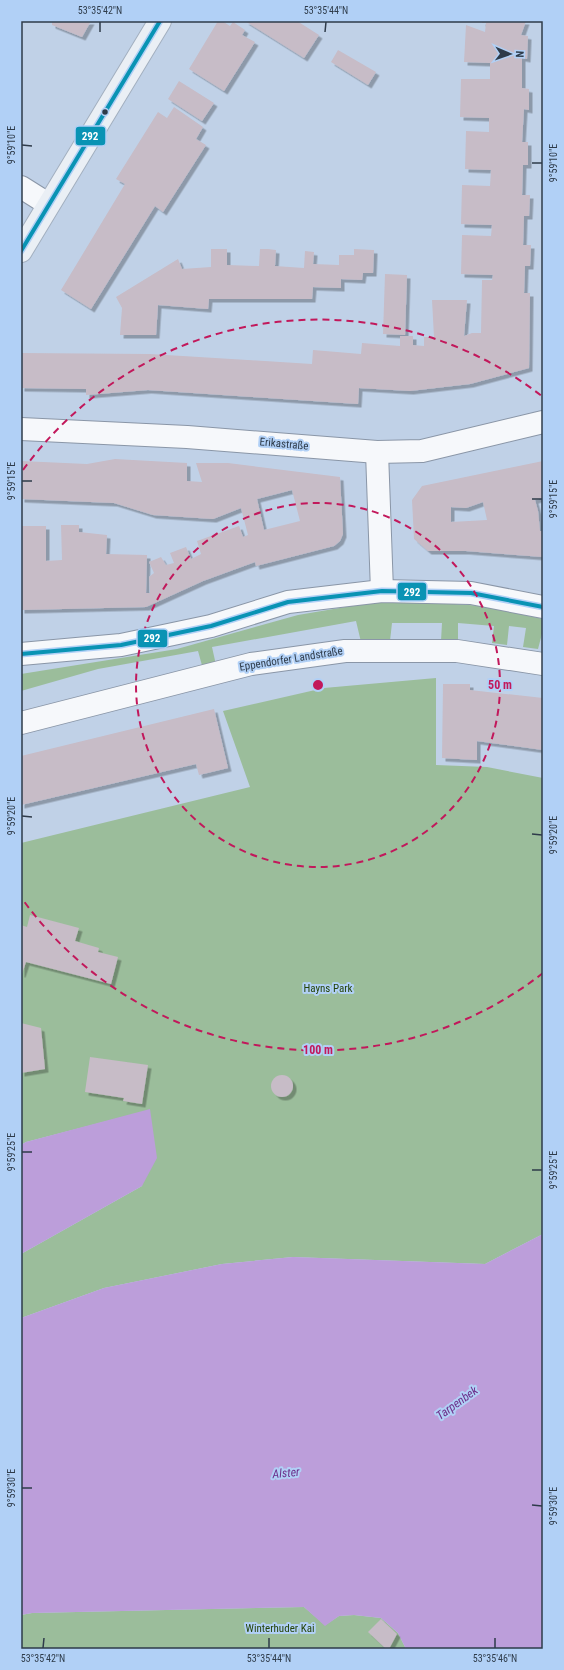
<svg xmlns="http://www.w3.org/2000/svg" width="564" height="1670" font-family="'Roboto Condensed',sans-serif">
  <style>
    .green { fill: #9bbd9b }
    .water { fill: #bc9eda }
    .building { fill: #c7bcc7; fill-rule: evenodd; filter: url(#shadow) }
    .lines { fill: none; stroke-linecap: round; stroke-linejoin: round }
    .minor-casing { stroke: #8a96a7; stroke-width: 24 }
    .major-casing { stroke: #a3b0c0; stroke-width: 24 }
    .minor { stroke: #f6f8fb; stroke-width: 22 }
    .major { stroke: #eaeff5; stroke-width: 22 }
    .bus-1-casing { stroke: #b1d0f6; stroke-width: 7 }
    .bus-1 { stroke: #0993b4; stroke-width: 4 }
    .ticks { fill: none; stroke: #2e3b4a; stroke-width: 1.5 }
    .ring { fill: none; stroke: #c2185b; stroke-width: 2; stroke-dasharray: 7 5 }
    .bus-dot { fill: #2e3b4a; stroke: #b1d0f6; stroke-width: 1.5 }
    .labels { text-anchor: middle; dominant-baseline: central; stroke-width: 4; stroke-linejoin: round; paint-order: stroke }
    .street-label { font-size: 11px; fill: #2e3b4a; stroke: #b1d0f6 }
    .park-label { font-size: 11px; fill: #244307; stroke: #b1d0f6 }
    .water-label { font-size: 12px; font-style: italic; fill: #6c2d89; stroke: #b1d0f6 }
    .centre { fill: #c2185b; stroke: #b1d0f6; stroke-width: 2 }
    .ring-label { font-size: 12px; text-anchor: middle; font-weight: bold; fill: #c2185b; stroke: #b1d0f6; stroke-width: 4; stroke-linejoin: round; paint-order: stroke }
    .line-badge { stroke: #b1d0f6; stroke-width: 1.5 }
    .badge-label { font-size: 11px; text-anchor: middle; font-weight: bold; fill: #fff }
    .neatline { fill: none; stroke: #2e3b4a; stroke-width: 1.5 }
    .ticks-label { font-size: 10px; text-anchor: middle; fill: #2e3b4a }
  </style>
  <defs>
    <filter id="shadow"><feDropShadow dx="3.5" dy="3.5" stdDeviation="0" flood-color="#0004"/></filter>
  </defs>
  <rect width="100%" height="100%" fill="#c0d1e7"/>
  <g class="green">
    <polygon points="411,601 483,606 543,619 543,630 538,649 523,647 526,628 509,626 507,645 492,643 494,626 458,623 458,641 441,641 442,623 392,623 390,641 361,642 356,621 212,647 216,665 203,669 198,651 98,669 21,691 21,674 177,649 298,615 369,603"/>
    <polygon points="436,678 436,765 487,767 543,778 543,1234 485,1264 293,1257 222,1264 104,1288 21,1318 21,1254 142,1186 150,1110 26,1142 21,1145 21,843 250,787 223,711 324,688"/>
    <polygon points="304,1607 325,1625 339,1616 354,1615 381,1618 398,1633 406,1649 21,1649 21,1615 32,1613"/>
  </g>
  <g class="water">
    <polygon points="150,1109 157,1158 142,1186 21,1254 21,1145 26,1142"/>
    <polygon points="543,1234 543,1649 406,1649 398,1633 381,1618 354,1615 339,1616 325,1626 304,1607 32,1613 21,1615 21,1318 104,1288 222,1264 293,1257 485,1264"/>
  </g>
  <g class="building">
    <polygon points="52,21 91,21 82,37 52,25"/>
    <polygon points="218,21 222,21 230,26 233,22 245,30 242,35 255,42 224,91 189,69"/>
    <polygon points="245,21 297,21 319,35 304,58"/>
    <polygon points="482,21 526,21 521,35 528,36 527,59 522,58 522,88 529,89 529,110 524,109 522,142 528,142 528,165 523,165 522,195 530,195 529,216 524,216 523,245 531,245 530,266 525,266 524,293 530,293 529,368 470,384 410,391 359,388 358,404 148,390 86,395 86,389 21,388 21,353 150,354 312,364 313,350 361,354 362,343 400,346 400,336 413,336 413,345 424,346 424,337 434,337 432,300 467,300 464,336 472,333 481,333 482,280 492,280 493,275 461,274 462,235 491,236 492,225 461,224 462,185 490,186 491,170 465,169 466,131 489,132 489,118 460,117 461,79 490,79 490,63 464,62 466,25 485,32 486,23 482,23"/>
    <polygon points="338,50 376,72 368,85 331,62"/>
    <polygon points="179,81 214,103 202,121 168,99"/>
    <polygon points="174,107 203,127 196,139 206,145 163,212 155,206 91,309 61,290 125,184 116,179 158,112 167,118"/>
    <polygon points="211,249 227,249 227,265 259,266 260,249 268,249 276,250 275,266 304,268 305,251 314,252 313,264 339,265 339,255 354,255 354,249 374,250 373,273 363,273 362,280 341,279 341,288 313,287 312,299 209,299 208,309 158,305 156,335 120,335 122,308 116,297 178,259 182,269 211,267"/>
    <polygon points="385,274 407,275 405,335 383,334"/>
    <path d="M115,459L187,463V481L202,482L196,463H228L340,477L343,534L340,541L334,546L256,566L255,562L203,581L146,607L21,610V526H46V561L62,560L61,525H79V532L107,535L106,554L147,555L146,593H150L149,577L154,573L149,562L161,557L166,565L174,563L170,553L186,547L191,559L201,554L197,541L239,526L243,537L248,535L241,508L213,519L153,515L114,503L21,499V461L87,464ZM292,490L300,521L264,530L257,499Z"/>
    <path d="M543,461V498L535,500L538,511L540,531H543V557L466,551H428L414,539L412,500L422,486ZM483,502L487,520L451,522V507L466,508Z"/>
    <polygon points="443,684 470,684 470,690 543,698 543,750 477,741 477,760 442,758"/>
    <polygon points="214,709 228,768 199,775 196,764 21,805 21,756"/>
    <polygon points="30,915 79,928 75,941 99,948 98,952 118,957 111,984 26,962 22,974 21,974 21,925 27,927"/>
    <polygon points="21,1023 41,1028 45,1069 21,1073"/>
    <polygon points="90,1057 148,1065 142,1104 123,1101 124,1098 85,1092"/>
    <circle cx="282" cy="1086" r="11"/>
    <polygon points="381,1619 397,1634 389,1649 386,1649 368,1632"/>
  </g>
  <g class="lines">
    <g class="minor-casing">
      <g id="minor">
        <polyline points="21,187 48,204"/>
        <polyline points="21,429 187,437 377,452 422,451 543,422"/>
        <polyline points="377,452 382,591"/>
        <polyline points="21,654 121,645 211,626 288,602 382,591 471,593 543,607"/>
        <polyline points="21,723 251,664 345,651 457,651 543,664"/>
      </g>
    </g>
    <g class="major-casing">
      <polyline id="major" points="21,251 160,21"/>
    </g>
    <use href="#minor" class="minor"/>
    <use href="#major" class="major"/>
    <g class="bus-1-casing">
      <g id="bus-1">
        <polyline points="21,251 160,21"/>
        <polyline points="21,654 121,645 211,626 288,602 382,591 471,593 543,607"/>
      </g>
    </g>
    <use href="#bus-1" class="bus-1"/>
  </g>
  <path class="ticks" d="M100,32V22M325,32L326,22M22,145L32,146M532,163H542M22,481H32M532,499H542M22,816L32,817M532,834L542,835M22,1152H32M532,1170H542M22,1488H32M532,1505L542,1506M43,1648L44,1638M269,1648V1638M495,1648V1638"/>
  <g class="ring">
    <circle cx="318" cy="685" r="182"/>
    <path d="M543 973A365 365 0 0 1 23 900M23 470A365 365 0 0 1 543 397"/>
  </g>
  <circle class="bus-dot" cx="105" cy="112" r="3.5"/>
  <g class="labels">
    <g class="street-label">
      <text transform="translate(284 444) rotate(5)">Erikastraße</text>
      <text transform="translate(291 659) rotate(-9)">Eppendorfer Landstraße</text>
    </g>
    <g class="park-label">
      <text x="328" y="988">Hayns Park</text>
      <text x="280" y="1628">Winterhuder Kai</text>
    </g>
    <g class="water-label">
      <text transform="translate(457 1403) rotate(-36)">Tarpenbek</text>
      <text transform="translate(286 1473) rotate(-5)">Alster</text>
    </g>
  </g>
  <circle cx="318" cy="685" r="6" class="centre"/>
  <g class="ring-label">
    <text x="500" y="689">50 m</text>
    <text x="318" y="1054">100 m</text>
  </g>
  <g class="line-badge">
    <rect x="75" y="126" width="31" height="20" rx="4" fill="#0993b4"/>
    <rect x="397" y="582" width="30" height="19" rx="4" fill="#0993b4"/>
    <rect x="137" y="629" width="31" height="19" rx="4" fill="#0993b4"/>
  </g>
  <g class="badge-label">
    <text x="90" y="140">292</text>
    <text x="412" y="596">292</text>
    <text x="152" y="642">292</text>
  </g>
  <rect width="564" height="1670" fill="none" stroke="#b1d0f6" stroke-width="44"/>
  <g transform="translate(510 54) rotate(92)" stroke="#b1d0f6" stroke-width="3" paint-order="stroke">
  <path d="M0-3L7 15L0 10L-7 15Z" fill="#2e3b4a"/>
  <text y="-6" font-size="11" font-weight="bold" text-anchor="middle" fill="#2e3b4a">N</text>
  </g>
  <rect x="22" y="22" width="520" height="1626" class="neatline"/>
  <g class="ticks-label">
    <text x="100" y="14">53°35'42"N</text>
    <text x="326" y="14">53°35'44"N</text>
    <text transform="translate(11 145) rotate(-90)" y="4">9°59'10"E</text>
    <text transform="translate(553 163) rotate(-90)" y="4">9°59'10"E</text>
    <text transform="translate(11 481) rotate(-90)" y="4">9°59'15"E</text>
    <text transform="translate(553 499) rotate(-90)" y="4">9°59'15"E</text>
    <text transform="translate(11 816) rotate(-90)" y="4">9°59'20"E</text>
    <text transform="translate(553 835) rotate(-90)" y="4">9°59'20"E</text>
    <text transform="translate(11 1152) rotate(-90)" y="4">9°59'25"E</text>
    <text transform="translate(553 1170) rotate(-90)" y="4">9°59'25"E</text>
    <text transform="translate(11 1488) rotate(-90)" y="4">9°59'30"E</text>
    <text transform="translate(553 1506) rotate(-90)" y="4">9°59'30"E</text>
    <text x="43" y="1662">53°35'42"N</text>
    <text x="269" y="1662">53°35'44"N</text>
    <text x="495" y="1662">53°35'46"N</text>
  </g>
</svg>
